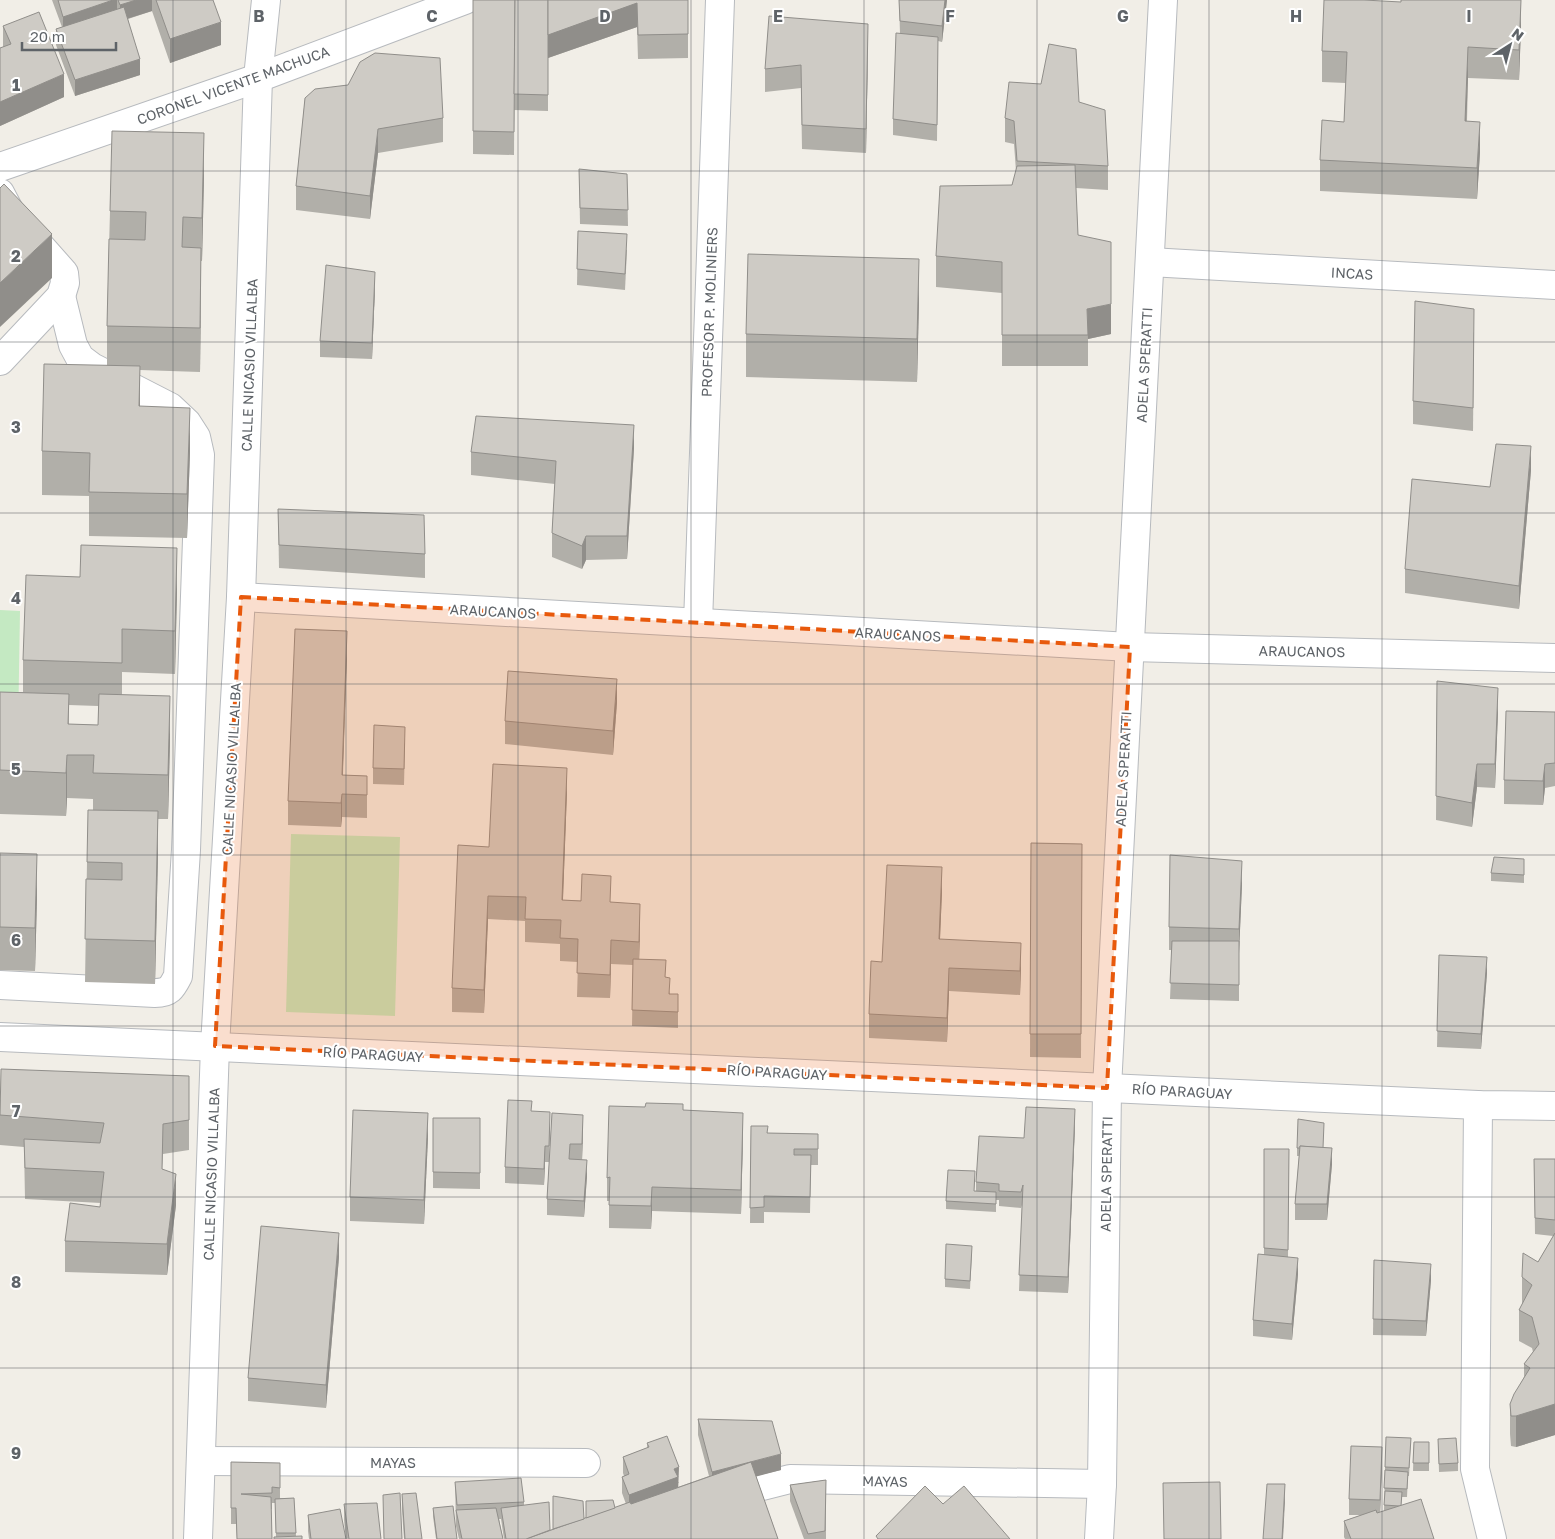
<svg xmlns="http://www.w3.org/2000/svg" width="1555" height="1539" font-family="'Golos Text',sans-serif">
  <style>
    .green { fill: #c4e9c2 }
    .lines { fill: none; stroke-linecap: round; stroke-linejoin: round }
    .minor-casing { stroke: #b7babe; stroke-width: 30 }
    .minor { stroke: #fff; stroke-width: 28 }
    .wall { fill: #b1afa9; fill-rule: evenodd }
    .shaded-wall { fill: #908e8a }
    .building { fill: #cecbc5; stroke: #908e8a }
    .marked { fill: #e8590c; fill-opacity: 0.2; stroke: #e8590c; stroke-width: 4; stroke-dasharray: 10 6; stroke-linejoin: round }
    .grid { fill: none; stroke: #5e6368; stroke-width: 1; stroke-opacity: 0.55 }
    .labels { text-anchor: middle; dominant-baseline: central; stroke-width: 4; stroke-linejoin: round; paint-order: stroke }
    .street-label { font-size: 14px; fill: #5e6368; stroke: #fff }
    .grid-label { font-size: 16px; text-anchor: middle; font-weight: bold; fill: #5e6368; stroke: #fff; stroke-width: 4; stroke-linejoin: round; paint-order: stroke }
  </style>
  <rect width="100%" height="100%" fill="#f1eee7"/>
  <g class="green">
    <polygon points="0,610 20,611 18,732 0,731"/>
    <polygon points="291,834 400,837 395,1016 286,1012"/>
  </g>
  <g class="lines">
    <g class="minor-casing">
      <g id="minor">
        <polyline points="0,167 258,78 465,0"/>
        <polyline points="0,193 10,212 64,273 65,283 61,296 0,361"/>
        <polyline points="1150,262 1555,285"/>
        <polyline points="241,597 1130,647 1555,658"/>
        <polyline points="698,623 720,0"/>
        <path d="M0,985L155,993C169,993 172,988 178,976L186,850L200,455L196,437L187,423L170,407L92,367L80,358L73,345L61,296"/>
        <polyline points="0,1037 1478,1105 1555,1106"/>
        <polyline points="1478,1105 1475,1469 1492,1539"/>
        <polyline points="201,1461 586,1463"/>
        <polyline points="723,1496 790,1479 1102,1484"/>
        <polyline points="198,1539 215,1046 241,597 258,78 266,0"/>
        <polyline points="1099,1539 1102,1484 1107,1088 1163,0"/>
      </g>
    </g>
    <use href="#minor" class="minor"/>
  </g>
  <g class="wall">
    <polygon points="52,0 213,0 221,45 170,63 152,11 128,19 140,75 75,96 56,45 56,29 62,27"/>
    <polygon points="473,0 515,0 514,155 473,154"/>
    <polygon points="515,0 688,0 688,58 638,59 637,27 548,58 548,111 514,110"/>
    <polygon points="899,0 947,0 942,42 938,41 937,141 893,135 893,119 900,34"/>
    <polygon points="3,26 64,97 0,126 0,48 3,47"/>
    <polygon points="1521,28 1519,80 1468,78 1467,121 1480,152 1477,199 1320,191 1320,160 1344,122 1346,83 1322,82 1322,51"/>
    <polygon points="868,48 866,153 802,149 801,88 765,92 765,69"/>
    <polygon points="305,98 443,118 443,142 378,153 370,219 296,210 296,186"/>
    <polygon points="1079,102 1108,166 1108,190 1076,188 1078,235 1111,334 1088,339 1088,366 1002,366 1002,293 936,287 936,256 1012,185 1016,171 1014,144 1005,142 1005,118"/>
    <polygon points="579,169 627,174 628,226 580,224"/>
    <polygon points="204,177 202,261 201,261 200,372 140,370 140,407 190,452 187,538 89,536 89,496 42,495 42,451 107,365 107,326 110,211"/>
    <polygon points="578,231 627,250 625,290 577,285"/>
    <polygon points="375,288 372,359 320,357 320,341"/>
    <polygon points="919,302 917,382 746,377 746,334"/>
    <polygon points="1474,332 1473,431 1413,424 1413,401"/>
    <polygon points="634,448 627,559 586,560 582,569 552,557 552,533 555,484 471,475 471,452"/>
    <polygon points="1531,470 1519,609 1405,593 1405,569 1490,487"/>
    <polygon points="278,509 425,554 425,578 279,568"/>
    <path d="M177,591L175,674L122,672V695L170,740L168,819H158V855L155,984L85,982L87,862L93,810V799L67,798L66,816L0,814V692H23V660ZM69,705L98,706V725L69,724Z"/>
    <polygon points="347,655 343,775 367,776 367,818 342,817 341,827 288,825 288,801"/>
    <polygon points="1437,681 1498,712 1495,788 1477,787 1472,827 1436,820"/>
    <polygon points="617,702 613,755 505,744 505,721"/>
    <polygon points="1555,712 1555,786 1545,788 1543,805 1504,804 1504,780"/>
    <polygon points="405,743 404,785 373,784 373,768"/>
    <polygon points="567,791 563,900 611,902 640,927 639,959 665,977 670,994 678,1010 678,1028 632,1026 633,965 611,964 610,998 577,997 578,962 560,961 560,944 525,942 525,921 488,919 484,1013 452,1012 452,988 489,847"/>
    <polygon points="1031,843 1082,844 1081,1058 1030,1057"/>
    <polygon points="0,853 37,898 35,971 0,970"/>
    <polygon points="1524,859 1524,883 1491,881 1491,873"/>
    <polygon points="1242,884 1239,953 1239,1001 1170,999 1172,950 1169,950 1169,927"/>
    <polygon points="942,891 940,939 1021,967 1020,995 949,991 947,1042 869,1038 869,1014 882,962"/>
    <polygon points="1439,955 1487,973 1481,1049 1437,1047"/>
    <polygon points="189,1076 189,1150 163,1154 162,1169 176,1205 167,1275 65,1272 65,1241 100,1207 101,1203 25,1199 24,1147 0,1145 0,1100"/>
    <polygon points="683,1110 743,1136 741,1214 652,1211 651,1229 609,1228 609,1201 607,1201 607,1178"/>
    <polygon points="532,1111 550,1128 549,1162 545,1162 544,1185 505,1183 505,1167"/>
    <polygon points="552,1113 583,1131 582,1160 587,1176 584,1217 547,1215 547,1199"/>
    <polygon points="433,1118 480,1118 480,1189 433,1188"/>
    <polygon points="1075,1125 1068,1293 1019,1291 1022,1205 1021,1208 999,1206 999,1200 996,1200 996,1212 946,1209 946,1201 975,1179 974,1191 976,1191 976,1182 1024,1138"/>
    <polygon points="751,1126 768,1133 818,1134 818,1165 811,1165 810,1213 764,1212 764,1223 750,1223"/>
    <polygon points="428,1137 424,1224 350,1221 350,1197"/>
    <polygon points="1297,1148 1324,1148 1332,1164 1327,1220 1295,1220 1295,1204 1299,1156 1297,1156"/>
    <polygon points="1264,1149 1289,1149 1288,1257 1298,1274 1292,1340 1253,1336 1253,1320 1264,1255"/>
    <polygon points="1534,1159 1555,1159 1555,1435 1516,1447 1511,1446 1510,1434 1510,1404 1524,1377 1524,1364 1533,1352 1532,1348 1519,1341 1519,1310 1522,1305 1522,1277 1538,1262 1553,1236 1535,1234"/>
    <polygon points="972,1254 970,1289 945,1287 945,1279"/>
    <polygon points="339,1257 326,1408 248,1401 248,1378"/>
    <polygon points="1374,1260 1431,1280 1426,1336 1373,1335"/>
    <polygon points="698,1419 781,1470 756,1476 778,1539 504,1539 501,1519 499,1519 503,1539 459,1539 456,1526 455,1482 524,1502 524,1505 550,1530 626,1504 622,1493 622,1477 624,1476 623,1473 623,1457 647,1448 647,1443 679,1483 678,1483 678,1487 709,1476 698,1435"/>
    <polygon points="1411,1438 1409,1476 1408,1476 1407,1497 1402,1497 1401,1505 1434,1539 1345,1539 1344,1537 1344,1521 1361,1515 1349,1515 1349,1499 1382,1463 1380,1512 1384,1511 1385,1467"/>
    <polygon points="1438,1439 1458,1463 1458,1471 1439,1472"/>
    <polygon points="1414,1442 1429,1442 1429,1471 1413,1471"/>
    <polygon points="231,1462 280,1463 280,1498 294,1498 296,1536 276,1537 275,1503 272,1503 272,1509 271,1509 272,1539 237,1539 236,1524 231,1524"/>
    <polygon points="826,1480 826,1539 804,1539 790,1501 790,1485"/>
    <polygon points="402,1494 422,1539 404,1539 402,1510"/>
    <polygon points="344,1504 381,1539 346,1539 344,1520"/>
    <polygon points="433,1508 457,1539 436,1539 433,1516"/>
    <polygon points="308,1515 346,1539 309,1539 308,1531"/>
  </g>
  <g class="shaded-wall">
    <polygon points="113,0 117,0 117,14 63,33 63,17"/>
    <polygon points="136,0 152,0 152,11 120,21 120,5"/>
    <polygon points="548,0 637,3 637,27 548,58 548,111"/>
    <polygon points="945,0 947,0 942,42 942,26"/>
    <polygon points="1521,0 1521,28 1519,80 1519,50"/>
    <polygon points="221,22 221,45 170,63 170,39"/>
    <polygon points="868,24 868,48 866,153 866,129"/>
    <polygon points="1468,47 1468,78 1465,151 1465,121"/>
    <polygon points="140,59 140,75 75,96 75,80"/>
    <polygon points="64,74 64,97 0,126 0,102"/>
    <polygon points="1480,122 1480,152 1477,199 1477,168"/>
    <polygon points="378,129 378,153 370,219 370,196"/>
    <polygon points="204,133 204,177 202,261 202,218"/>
    <polygon points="52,234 52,278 0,327 0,283"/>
    <polygon points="201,248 201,291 200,372 200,328"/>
    <polygon points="919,259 919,302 917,382 917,339"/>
    <polygon points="375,272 375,288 372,359 372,343"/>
    <polygon points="1111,304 1111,334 1088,339 1087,309"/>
    <polygon points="140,366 140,410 139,406"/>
    <polygon points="190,408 190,452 187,538 187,494"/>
    <polygon points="634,425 634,448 627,559 627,536"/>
    <polygon points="1531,446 1531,470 1519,609 1519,586"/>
    <polygon points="586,536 586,560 582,569 582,546"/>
    <polygon points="177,548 177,591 175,674 175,631"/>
    <polygon points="347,631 347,655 342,794 342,775"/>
    <polygon points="617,679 617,702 613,755 613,731"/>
    <polygon points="1498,688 1498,712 1495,788 1495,764"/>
    <polygon points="170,696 170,740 168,819 168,775"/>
    <polygon points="67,755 67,798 66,816 66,773"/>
    <polygon points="1477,764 1477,787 1472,827 1472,803"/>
    <polygon points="1545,764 1545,788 1543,805 1543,781"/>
    <polygon points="567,768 567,791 562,924 562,900"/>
    <polygon points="342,794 342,817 341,827 341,803"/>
    <polygon points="158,811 158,855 155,984 155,941"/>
    <polygon points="37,854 37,898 35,971 35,928"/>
    <polygon points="1242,861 1242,884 1239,953 1239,929"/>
    <polygon points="942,867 942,891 939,962 939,939"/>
    <polygon points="488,896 488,919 484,1013 484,990"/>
    <polygon points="640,904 640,927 639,965 639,942"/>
    <polygon points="611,940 611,964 610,998 610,975"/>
    <polygon points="1021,943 1021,967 1020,995 1020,971"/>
    <polygon points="1487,957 1487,973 1481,1049 1481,1034"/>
    <polygon points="949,968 949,991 947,1042 947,1018"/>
    <polygon points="1075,1109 1075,1125 1068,1293 1068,1277"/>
    <polygon points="428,1113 428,1137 424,1224 424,1200"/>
    <polygon points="743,1113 743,1136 741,1214 741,1190"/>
    <polygon points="583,1115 583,1131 582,1160 582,1144"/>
    <polygon points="545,1146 545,1162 544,1185 544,1169"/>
    <polygon points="1332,1148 1332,1164 1327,1220 1327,1204"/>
    <polygon points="587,1160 587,1176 584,1217 584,1201"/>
    <polygon points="176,1174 176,1205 167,1275 167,1244"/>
    <polygon points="652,1187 652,1211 651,1229 651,1206"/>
    <polygon points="339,1233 339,1257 326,1408 326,1385"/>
    <polygon points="1298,1258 1298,1274 1292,1340 1292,1324"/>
    <polygon points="1431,1264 1431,1280 1426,1336 1426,1321"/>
    <polygon points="1555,1404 1555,1435 1516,1447 1516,1416"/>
    <polygon points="1382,1447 1382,1463 1380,1516 1380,1500"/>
    <polygon points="781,1454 781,1470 712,1488 712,1472"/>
    <polygon points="679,1467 678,1493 629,1511 629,1495 674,1469"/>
    <polygon points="1285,1484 1285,1500 1283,1539 1282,1539"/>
  </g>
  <g class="building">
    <polygon points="58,0 113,0 63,17"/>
    <polygon points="118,0 136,0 120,5"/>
    <polygon points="156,0 213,0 221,22 170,39"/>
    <polygon points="473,0 515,0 514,132 473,131"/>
    <polygon points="515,0 548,0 548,95 514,94"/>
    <polygon points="548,0 688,0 688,34 638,35 637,3 548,35"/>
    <polygon points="899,0 945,0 942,26 900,21"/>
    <polygon points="1324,0 1364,0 1401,2 1401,0 1521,0 1519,50 1468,47 1465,121 1480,122 1477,168 1320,160 1322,120 1344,122 1347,52 1322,51"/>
    <polygon points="124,7 140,59 75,80 56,29"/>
    <polygon points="39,12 64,74 0,102 0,48 11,44 3,26"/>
    <polygon points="769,16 868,24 866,129 802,125 801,65 765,69"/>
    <polygon points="896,33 938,37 937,125 893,119"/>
    <polygon points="1049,44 1076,49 1079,102 1105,110 1108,166 1017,161 1014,121 1005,118 1009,82 1041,84"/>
    <polygon points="375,53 440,58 443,118 378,129 370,196 296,186 305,98 315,89 348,85 360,62"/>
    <polygon points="112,131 204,133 202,218 183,217 182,247 201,248 200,328 107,326 109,239 145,240 146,212 110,211"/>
    <polygon points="1075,165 1078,235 1111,242 1111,304 1087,309 1088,335 1002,335 1002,262 936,256 940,186 1012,185 1017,166"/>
    <polygon points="579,169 627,174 628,210 580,208"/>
    <polygon points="4,184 52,234 0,283 0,188"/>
    <polygon points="578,231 627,234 625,274 577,269"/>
    <polygon points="748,254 919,259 917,339 746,334"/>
    <polygon points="326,265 375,272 372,343 320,341"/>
    <polygon points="1415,301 1474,309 1473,408 1413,401"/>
    <polygon points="44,364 140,366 139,406 190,408 187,494 89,492 90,453 42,451"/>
    <polygon points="476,416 634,425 627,536 586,536 582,546 552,533 556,461 471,452"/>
    <polygon points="1496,444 1531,446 1519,586 1405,569 1412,479 1490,487"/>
    <polygon points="278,509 424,515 425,554 279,545"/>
    <polygon points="81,545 177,548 175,631 122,629 122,663 23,660 26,575 80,577"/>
    <polygon points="295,629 347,631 342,775 367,776 367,795 342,794 341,803 288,801"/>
    <polygon points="508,671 617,679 613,731 505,721"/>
    <polygon points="1437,681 1498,688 1495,764 1477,764 1472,803 1436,796"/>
    <polygon points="0,692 69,694 68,724 98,725 99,694 170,696 168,775 93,773 94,755 67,755 66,773 0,770"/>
    <polygon points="1506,711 1555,712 1555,763 1545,764 1543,781 1504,780"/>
    <polygon points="374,725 405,727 404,769 373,768"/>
    <polygon points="493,764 567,768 562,900 581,901 582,874 611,876 610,902 640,904 639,942 611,940 610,975 577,973 578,939 560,938 561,920 525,919 526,897 488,896 484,990 452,988 458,845 489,847"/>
    <polygon points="88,810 158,811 155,941 85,939 86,879 122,880 122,863 87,862"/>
    <polygon points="1031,843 1082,844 1081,1034 1030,1034"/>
    <polygon points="0,853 37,854 35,928 0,927"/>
    <polygon points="1170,855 1242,861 1239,929 1169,927"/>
    <polygon points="1494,857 1524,859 1524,875 1491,873"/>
    <polygon points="887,865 942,867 939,939 1021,943 1020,971 949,968 947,1018 869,1014 871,961 882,962"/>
    <polygon points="1172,941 1239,941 1239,985 1170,983"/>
    <polygon points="1439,955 1487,957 1481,1034 1437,1031"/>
    <polygon points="633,959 666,960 665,977 670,978 669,994 678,994 678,1012 632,1010"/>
    <polygon points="1,1069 189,1076 189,1120 163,1124 162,1169 176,1174 167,1244 65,1241 70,1203 100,1207 104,1172 25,1168 24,1139 100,1143 104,1123 0,1115"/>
    <polygon points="508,1100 532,1101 531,1111 550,1112 549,1146 545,1146 544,1169 505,1167"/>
    <polygon points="646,1103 683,1104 683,1110 743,1113 741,1190 652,1187 651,1206 609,1205 610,1177 607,1178 609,1106 645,1107"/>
    <polygon points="1026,1107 1075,1109 1068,1277 1019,1275 1023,1185 1021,1192 999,1191 999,1184 976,1182 979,1136 1024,1138"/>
    <polygon points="353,1110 428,1113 424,1200 350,1197"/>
    <polygon points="552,1113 583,1115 582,1144 570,1144 569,1159 587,1160 584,1201 547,1199"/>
    <polygon points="433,1118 480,1118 480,1173 433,1172"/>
    <polygon points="1298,1119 1324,1123 1323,1148 1300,1146 1300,1148 1297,1148"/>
    <polygon points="751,1126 768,1126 767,1133 818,1134 818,1149 794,1149 794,1155 811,1155 810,1197 764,1196 764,1207 750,1208"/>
    <polygon points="1300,1146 1332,1148 1327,1204 1295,1204"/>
    <polygon points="1264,1149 1289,1149 1288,1250 1264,1248"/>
    <polygon points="1534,1159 1555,1159 1555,1220 1535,1218"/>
    <polygon points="948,1170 975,1171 974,1191 996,1192 996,1204 946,1201"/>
    <polygon points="261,1226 339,1233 326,1385 248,1378"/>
    <polygon points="1555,1233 1555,1404 1516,1416 1511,1416 1510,1404 1514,1394 1530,1368 1524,1364 1539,1344 1532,1317 1519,1310 1532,1285 1522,1277 1523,1253 1538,1262"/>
    <polygon points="946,1244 972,1246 970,1281 945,1279"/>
    <polygon points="1258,1254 1298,1258 1292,1324 1253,1320"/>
    <polygon points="1374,1260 1431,1264 1426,1321 1373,1319"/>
    <polygon points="698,1419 772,1421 781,1454 712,1472"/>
    <polygon points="667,1436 679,1467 674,1469 678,1477 629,1495 622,1477 629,1474 623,1457 649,1447 647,1443"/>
    <polygon points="1386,1437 1411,1438 1409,1468 1385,1467"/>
    <polygon points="1456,1438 1458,1463 1439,1464 1438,1439"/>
    <polygon points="1414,1442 1429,1442 1429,1463 1413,1463"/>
    <polygon points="1351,1446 1382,1447 1380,1500 1349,1499"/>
    <polygon points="231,1462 280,1463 280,1488 272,1487 272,1493 241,1494 271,1497 272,1539 237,1539 236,1508 231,1508"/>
    <polygon points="751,1462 778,1539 526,1539 630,1502 631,1504"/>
    <polygon points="1385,1470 1408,1472 1407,1489 1384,1488"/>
    <polygon points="521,1478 524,1502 457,1505 455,1482"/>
    <polygon points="826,1480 825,1531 808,1534 790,1485"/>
    <polygon points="1220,1482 1221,1539 1164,1539 1163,1483"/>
    <polygon points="1267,1484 1285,1484 1282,1539 1263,1539"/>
    <polygon points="925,1486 943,1504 964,1486 1010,1539 878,1539 876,1536"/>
    <polygon points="1385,1491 1402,1492 1401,1506 1399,1506 1384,1505"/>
    <polygon points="400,1493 402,1539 384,1539 383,1495"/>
    <polygon points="416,1493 422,1539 405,1539 402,1494"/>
    <polygon points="553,1496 583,1501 584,1519 553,1529"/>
    <polygon points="294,1498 296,1533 276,1533 275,1499"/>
    <polygon points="1421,1499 1434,1539 1351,1539 1344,1521 1376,1510 1377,1513"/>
    <polygon points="613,1500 615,1508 586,1518 586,1501"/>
    <polygon points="549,1502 550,1530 526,1539 506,1539 501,1508"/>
    <polygon points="377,1503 381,1539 349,1539 344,1504"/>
    <polygon points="453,1506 457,1539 437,1539 433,1508"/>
    <polygon points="496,1508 503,1539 462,1539 456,1510"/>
    <polygon points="340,1509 346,1539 311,1539 308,1515"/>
    <polygon points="302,1536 302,1539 274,1539 274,1537"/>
  </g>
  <path class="marked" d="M241,597L1130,647L1107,1088L215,1046Z"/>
  <path class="grid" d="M173,0V1539M346,0V1539M518,0V1539M691,0V1539M864,0V1539M1037,0V1539M1209,0V1539M1382,0V1539M0,171H1555M0,342H1555M0,513H1555M0,684H1555M0,855H1555M0,1026H1555M0,1197H1555M0,1368H1555"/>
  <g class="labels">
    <g class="street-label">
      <text transform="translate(233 85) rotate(-20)">CORONEL VICENTE MACHUCA</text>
      <text transform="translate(1352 273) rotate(3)">INCAS</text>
      <text transform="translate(709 312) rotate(-88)">PROFESOR P. MOLINIERS</text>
      <text transform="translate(249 365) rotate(-88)">CALLE NICASIO VILLALBA</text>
      <text transform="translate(1144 365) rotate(-87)">ADELA SPERATTI</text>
      <text transform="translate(493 611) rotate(3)">ARAUCANOS</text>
      <text transform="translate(898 634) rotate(3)">ARAUCANOS</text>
      <text transform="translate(1302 651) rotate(1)">ARAUCANOS</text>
      <text transform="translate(231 769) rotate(-87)">CALLE NICASIO VILLALBA</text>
      <text transform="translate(1123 769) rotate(-87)">ADELA SPERATTI</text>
      <text transform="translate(373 1054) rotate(3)">RÍO PARAGUAY</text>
      <text transform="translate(777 1072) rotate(3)">RÍO PARAGUAY</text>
      <text transform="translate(1182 1091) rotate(3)">RÍO PARAGUAY</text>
      <text transform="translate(211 1174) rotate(-88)">CALLE NICASIO VILLALBA</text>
      <text transform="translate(1106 1174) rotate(-89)">ADELA SPERATTI</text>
      <text x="393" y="1462">MAYAS</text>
      <text transform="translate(885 1481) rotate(1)">MAYAS</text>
    </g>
  </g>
  <g class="grid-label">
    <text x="259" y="22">B</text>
    <text x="432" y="22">C</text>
    <text x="605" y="22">D</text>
    <text x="778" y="22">E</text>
    <text x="950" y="22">F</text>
    <text x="1123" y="22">G</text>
    <text x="1296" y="22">H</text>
    <text x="1469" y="22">I</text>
    <text x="16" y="91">1</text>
    <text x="16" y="262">2</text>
    <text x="16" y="433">3</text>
    <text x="16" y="604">4</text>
    <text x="16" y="775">5</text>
    <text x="16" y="946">6</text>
    <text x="16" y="1117">7</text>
    <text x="16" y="1288">8</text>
    <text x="16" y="1459">9</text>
  </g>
  <g transform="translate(1510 45) rotate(36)" stroke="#ffffff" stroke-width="4" paint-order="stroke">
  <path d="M0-4L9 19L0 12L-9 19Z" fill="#5e6368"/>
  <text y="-8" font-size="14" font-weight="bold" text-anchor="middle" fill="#5e6368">N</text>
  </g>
  <path d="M22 42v8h94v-8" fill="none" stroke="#5e6368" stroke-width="2.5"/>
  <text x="30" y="42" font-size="15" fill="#5e6368" stroke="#ffffff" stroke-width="4" paint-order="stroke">20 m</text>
</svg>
